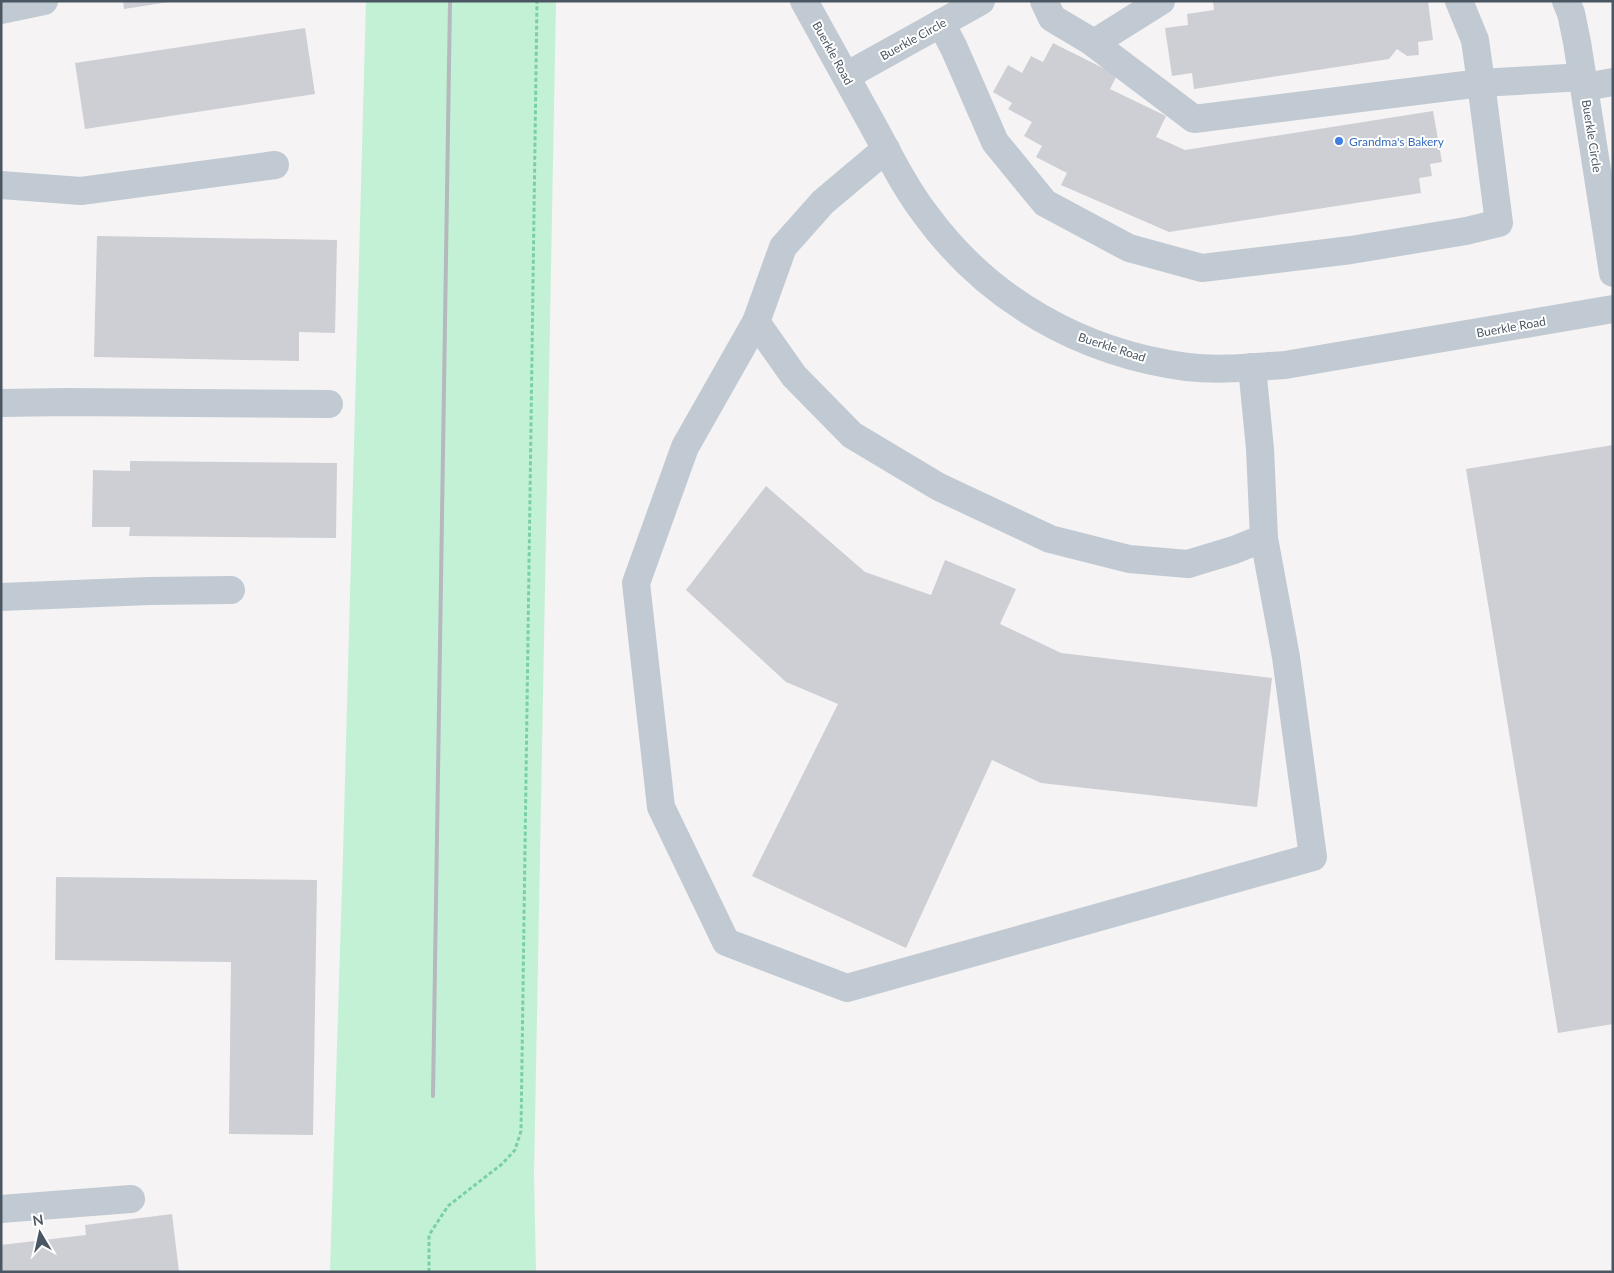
<svg xmlns="http://www.w3.org/2000/svg" width="1614" height="1273" font-family="Lato,sans-serif">
  <style>
    .park { fill: #c3f1d5 }
    .building { fill: #cdcfd5 }
    .lines { fill: none; stroke-linecap: round; stroke-linejoin: round }
    .path { stroke: #7ad0a6; stroke-width: 3; stroke-dasharray: 4 2.5; stroke-linecap: butt }
    .minor { stroke: #c1cad2; stroke-width: 28 }
    .rail { stroke: #b5b8bd; stroke-width: 4 }
    .shop-dot { fill: #3f7fe0; stroke: #fff; stroke-width: 2 }
    .labels { text-anchor: middle; dominant-baseline: central; stroke-width: 4; stroke-linejoin: round; paint-order: stroke }
    .street-label { font-size: 12px; fill: #4a5661; stroke: #fff }
    .shop-label { font-size: 12px; fill: #366cbe; stroke: #fff; text-anchor: start }
  </style>
  <rect width="100%" height="100%" fill="#f5f3f3"/>
  <polygon class="park" points="366,1 556,1 534,1175 536,1272 330,1272 343,855"/>
  <g class="building">
    <polygon points="123,1 169,1 169,2 124,9"/>
    <polygon points="1213,1 1428,1 1433,40 1418,42 1419,55 1407,56 1397,49 1389,59 1194,89 1192,73 1172,76 1165,28 1188,25 1187,14 1214,10"/>
    <polygon points="305,28 315,94 85,129 75,63"/>
    <polygon points="1053,43 1117,75 1110,89 1166,116 1156,137 1185,150 1433,111 1442,162 1430,164 1432,176 1419,178 1421,193 1169,232 1061,185 1067,173 1036,157 1042,146 1024,136 1032,122 1008,109 1012,103 993,92 1008,65 1022,73 1031,56 1043,62"/>
    <polygon points="97,236 337,240 335,333 299,332 299,361 94,357"/>
    <polygon points="1613,445 1613,1024 1558,1033 1466,469"/>
    <polygon points="130,461 337,463 336,538 129,536 130,527 92,527 93,470 130,471"/>
    <polygon points="766,486 865,572 931,595 945,560 1016,589 1000,624 1061,653 1272,678 1257,807 1041,783 992,760 906,948 752,876 838,704 786,682 686,590"/>
    <polygon points="56,877 317,880 313,1135 229,1134 231,962 55,960"/>
    <polygon points="172,1214 179,1272 1,1272 1,1245 86,1235 85,1225"/>
  </g>
  <g class="lines">
    <polyline class="path" points="429,1272 429,1235 448,1206 502,1164 515,1150 521,1131 537,1"/>
    <g class="minor">
      <path d="M804,1C828,44 852,88 876,131C891,159 906,189 926,215C989,301 1082,353 1187,367C1220,371 1252,367 1285,365L1613,309"/>
      <polyline points="1044,1 1052,18 1094,43 1161,1"/>
      <polyline points="1566,1 1571,13 1577,42 1613,273"/>
      <polyline points="1,10 44,1"/>
      <polyline points="941,23 954,48 995,142 1045,203 1129,248 1202,268 1351,250 1466,231 1499,223 1481,83 1583,77"/>
      <polyline points="1092,42 1194,119 1481,83 1475,40 1459,1"/>
      <polyline points="846,76 981,1"/>
      <polyline points="1585,87 1613,82"/>
      <polyline points="886,149 823,202 783,247 756,322 794,376 852,435 939,487 1050,539 1129,559 1188,564 1234,550 1264,538"/>
      <polyline points="1,185 81,191 275,165"/>
      <polyline points="756,322 685,447 636,583 661,807 726,942 847,988 1313,857 1286,657 1264,538 1260,449 1252,367"/>
      <polyline points="1,403 67,402 329,404"/>
      <polyline points="1,597 149,591 231,590"/>
      <polyline points="1,1209 131,1199"/>
    </g>
    <polyline class="rail" points="433,1096 450,1"/>
  </g>
  <circle class="shop-dot" cx="1339" cy="141" r="5"/>
  <g class="labels">
    <g class="street-label">
      <text transform="translate(913 39) rotate(-29)">Buerkle Circle</text>
      <text transform="translate(833 53) rotate(61)">Buerkle Road</text>
      <text transform="translate(1592 136) rotate(81)">Buerkle Circle</text>
      <text transform="translate(1511 327) rotate(-10)">Buerkle Road</text>
      <text transform="translate(1112 347) rotate(18)">Buerkle Road</text>
    </g>
    <g class="shop-label">
      <text x="1349" y="141">Grandma's Bakery</text>
    </g>
  </g>
  <rect width="1614" height="1273" fill="none" stroke="#4a5661" stroke-width="5"/>
  <g transform="translate(40 1233) rotate(351)" stroke="#ffffff" stroke-width="4" paint-order="stroke">
  <path d="M0-4L9 19L0 12L-9 19Z" fill="#4a5661"/>
  <text y="-8" font-size="14" font-weight="bold" text-anchor="middle" fill="#4a5661">N</text>
  </g>
</svg>
